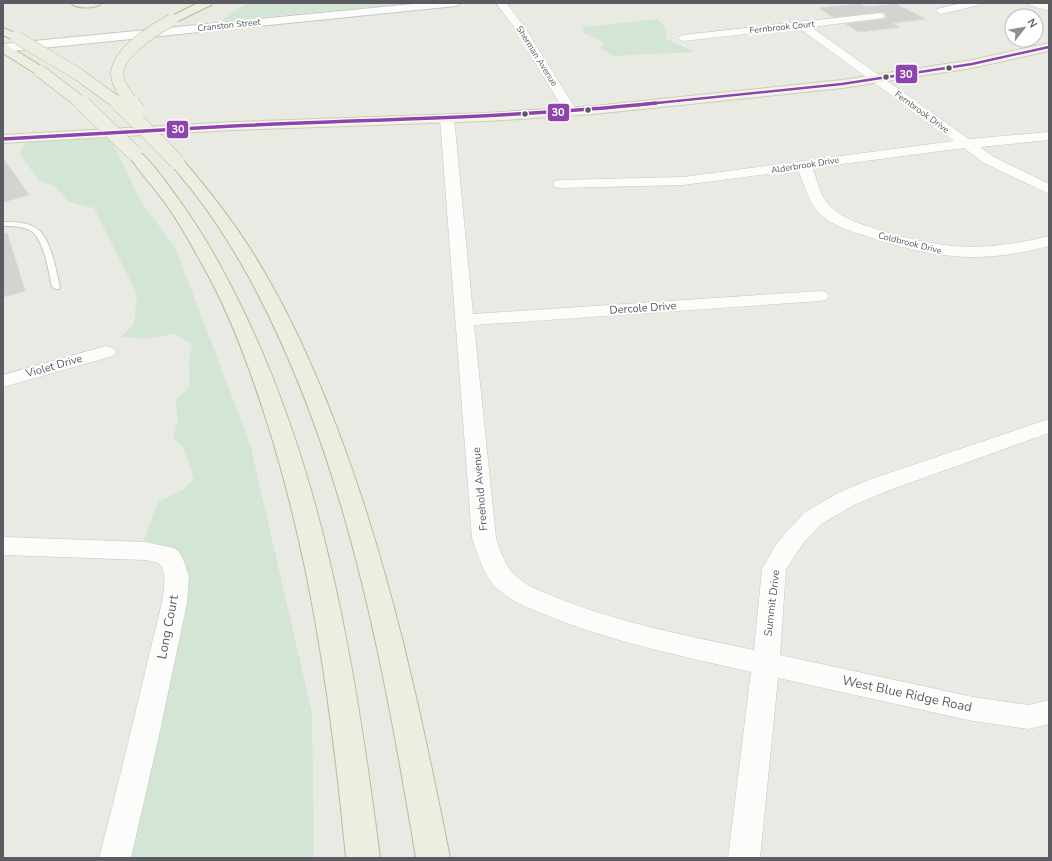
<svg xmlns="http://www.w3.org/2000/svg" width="1052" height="861" font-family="'Nunito Sans',sans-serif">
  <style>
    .green { fill: #d3e5d5 }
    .building { fill: #d3d3cf; stroke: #d9d8d4 }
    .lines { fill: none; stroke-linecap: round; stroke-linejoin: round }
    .lane-casing { stroke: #c7c7c4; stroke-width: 2 }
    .street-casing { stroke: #c7c7c4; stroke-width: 1 }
    .secondary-casing { stroke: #c7c7c6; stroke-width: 2 }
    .primary-casing { stroke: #cfceb5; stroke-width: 2 }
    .highway-casing { stroke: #bdba96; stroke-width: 2 }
    .lane { fill: #fcfcfb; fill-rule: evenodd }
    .street { fill: #fcfcfb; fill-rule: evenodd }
    .secondary { fill: #fcfcfb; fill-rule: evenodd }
    .primary { fill: #f0f1e7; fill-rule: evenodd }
    .highway { fill: #edede1; fill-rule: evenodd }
    .highway-bridge-far1-casing { stroke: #bdba96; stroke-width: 13; stroke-linecap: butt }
    .highway-bridge-casing { stroke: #bdba96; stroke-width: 16; stroke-linecap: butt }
    .highway-bridge-far1 { stroke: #edede1; stroke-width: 12 }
    .highway-bridge { stroke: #edede1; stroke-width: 15 }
    .bus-1-far1-casing { stroke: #fff; stroke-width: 4 }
    .bus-1-casing { stroke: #fff; stroke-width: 5.5 }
    .bus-1-far1 { stroke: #8e44ad; stroke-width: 2.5 }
    .bus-1 { stroke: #8e44ad; stroke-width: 3.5 }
    .bus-dot { fill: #5b5c61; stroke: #fff; stroke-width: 1.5 }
    .labels { text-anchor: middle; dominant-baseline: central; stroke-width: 4; stroke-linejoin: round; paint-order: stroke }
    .far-street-label { font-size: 9px; fill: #5b5c61; stroke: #fff }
    .street-label { font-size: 11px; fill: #5b5c61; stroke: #fff }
    .near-street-label { font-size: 13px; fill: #5b5c61; stroke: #fff }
    .line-badge { stroke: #fff; stroke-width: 1.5 }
    .badge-label { font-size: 11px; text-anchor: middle; font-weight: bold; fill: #fff }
  </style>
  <rect width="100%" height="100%" fill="#eaeae4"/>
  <g class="green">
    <polygon points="247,3 409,3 221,21"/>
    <polygon points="657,19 666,28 666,39 695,52 613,56 600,48 604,45 601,41 584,33 582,27"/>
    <polygon points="104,133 111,140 142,203 175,247 250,444 312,713 314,858 119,858 178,579 141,548 158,502 184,489 194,479 183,446 173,439 178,418 175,400 190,387 189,361 192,344 175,334 145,339 121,337 134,324 137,294 94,208 69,202 54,186 39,181 20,154 27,138"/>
  </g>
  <g class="building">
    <polygon points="859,4 866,7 896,4 925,19 892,23 900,27 859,32 846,24 884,19 886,17 885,13 880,12 833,17 819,8"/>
    <polygon points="3,158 29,195 3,202"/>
    <polygon points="7,233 25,291 3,297 3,234"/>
  </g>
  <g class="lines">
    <g class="lane-casing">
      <path id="lane" d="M3,222C14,222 27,222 36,228C51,237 56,271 60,287L59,289H56L52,287C49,273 44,239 31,231C23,226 12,226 3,226Z"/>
    </g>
    <g class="street-casing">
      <g id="street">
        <polygon points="496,3 506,3 524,26 577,111 576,114 566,114 514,27"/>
        <polygon points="962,3 980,3 979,5 941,14 936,11 937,9"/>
        <polygon points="1028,3 1044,3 1049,5 1049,11 1029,5"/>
        <path d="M880,13L884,14L885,16L884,18L811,27L969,139L1049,132V140L980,147L994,157L1049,184V194L984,163L964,148L812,168C818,180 820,197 830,206C844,220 864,225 882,231C946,250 984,252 1049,236V246C981,264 939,259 872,238C854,232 834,227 820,214C808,202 805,185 798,170L683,185L560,188L555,187L553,184L555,181L560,180L683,177L954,141L799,28L683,41L677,38L683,35Z"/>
        <path d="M447,114L452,115L454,118L473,314L820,291L826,292L829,296L826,300L820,301L474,325L496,538C501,552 505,567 517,577C529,588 546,593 560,599C623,624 689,636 754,650L762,569L775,546L788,530L805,512L838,493L871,479L1049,419V433L887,491L854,505L821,524L804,542L786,569L780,655L973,697L1029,705L1049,700V724L1029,729L973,721L778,678L760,858H728L751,672C682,656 612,642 546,615C530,608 513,603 500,591C484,578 479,557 472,538L440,118L442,115Z"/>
        <polygon points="106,346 113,348 116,352 113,356 3,387 3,375"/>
        <path d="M5,537L145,542L174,548L180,553L183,559L189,576L187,603L160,731L131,858H99C118,786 135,715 152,643C156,628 167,587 164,574C161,561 157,562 145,560L5,555L3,554V538Z"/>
      </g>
    </g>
    <g class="secondary-casing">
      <polygon id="secondary" points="423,3 461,3 456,6 3,52 3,44"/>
    </g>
    <g class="primary-casing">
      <polygon id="primary" points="1049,43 1049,51 972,68 842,88 594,114 487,121 233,130 3,143 3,135 233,122 487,113 594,106 842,80 972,60"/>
    </g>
    <g class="highway-casing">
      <g id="highway">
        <path d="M71,3H101C97,9 75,9 71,3Z"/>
        <polygon points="198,3 212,3 211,5 176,22 168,22 166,20 168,18"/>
        <polygon points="3,28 20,35 22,37 20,39 16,41 3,35"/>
        <polygon points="3,44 7,45 44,68 46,71 44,74 36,74 3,53"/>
        <path d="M134,149C145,151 171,189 179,200C203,233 223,269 241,306C325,477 356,670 380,858H346C332,711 312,563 267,422C251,372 233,321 208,275C195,252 183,228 168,207C155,188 139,172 127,153L129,150Z"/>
        <path d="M177,158L182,159C206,187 229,216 249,247C285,303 313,365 337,428C390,567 421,712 450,858H416C383,661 346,457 250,279C234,250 216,221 195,194C187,183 177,173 170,162L172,159Z"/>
      </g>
    </g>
    <use href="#lane" class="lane"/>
    <use href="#street" class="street"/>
    <use href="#secondary" class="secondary"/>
    <use href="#primary" class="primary"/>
    <use href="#highway" class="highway"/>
    <g class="highway-bridge-far1-casing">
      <g id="highway-bridge-far1">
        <polyline points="16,37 78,74 119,104"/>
        <polyline points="40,71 83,104"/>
        <path d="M133,104C127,96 118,86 117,75C116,53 155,29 172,20"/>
      </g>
    </g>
    <g class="highway-bridge-casing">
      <g id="highway-bridge">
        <polyline points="82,103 134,153"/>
        <polyline points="118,103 145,129 177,162"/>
        <polyline points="132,103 138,111"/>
      </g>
    </g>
    <use href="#highway-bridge-far1" class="highway-bridge-far1"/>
    <use href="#highway-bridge" class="highway-bridge"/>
    <g class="bus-1-far1-casing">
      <polyline id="bus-1-far1" points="647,104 842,84 972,64 1049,47"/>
    </g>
    <g class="bus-1-casing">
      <path id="bus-1" d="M3,139C80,135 156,130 233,126C374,119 516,118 656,103"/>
    </g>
    <use href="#bus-1-far1" class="bus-1-far1"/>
    <use href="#bus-1" class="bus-1"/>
  </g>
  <g class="bus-dot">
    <circle cx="949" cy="68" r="3.5"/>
    <circle cx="886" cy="77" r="3.5"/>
    <circle cx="588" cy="110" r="3.5"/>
    <circle cx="525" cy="114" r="3.5"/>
  </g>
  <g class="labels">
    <g class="far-street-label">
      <text transform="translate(229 25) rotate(-6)">Cranston Street</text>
      <text transform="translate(782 27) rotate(-6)">Fernbrook Court</text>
      <text transform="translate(537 56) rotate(58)">Sherman Avenue</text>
      <text transform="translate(922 112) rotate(36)">Fernbrook Drive</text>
      <text transform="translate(805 165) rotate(-9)">Alderbrook Drive</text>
      <text transform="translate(910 243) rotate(14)">Coldbrook Drive</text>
    </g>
    <g class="street-label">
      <text transform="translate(643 308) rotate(-4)">Dercole Drive</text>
      <text transform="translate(54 366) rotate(-16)">Violet Drive</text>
      <text transform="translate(480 489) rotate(-95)">Freehold Avenue</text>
      <text transform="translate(772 603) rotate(-83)">Summit Drive</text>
    </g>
    <g class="near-street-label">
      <text transform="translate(168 627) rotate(-79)">Long Court</text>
      <text transform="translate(907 694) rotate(12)">West Blue Ridge Road</text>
    </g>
  </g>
  <g class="line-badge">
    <rect x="895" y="64" width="23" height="20" rx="4" fill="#8e44ad"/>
    <rect x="547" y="103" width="23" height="19" rx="4" fill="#8e44ad"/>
    <rect x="166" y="120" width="23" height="19" rx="4" fill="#8e44ad"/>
  </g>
  <g class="badge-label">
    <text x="906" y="78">30</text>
    <text x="558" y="116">30</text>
    <text x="178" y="133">30</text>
  </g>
  <rect width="1052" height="861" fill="none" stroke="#5b5c61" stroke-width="8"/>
  <g transform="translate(1024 28) rotate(59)"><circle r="19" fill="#ffffff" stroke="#bdbec0"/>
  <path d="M0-3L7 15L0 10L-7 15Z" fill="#8d8e8f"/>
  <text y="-6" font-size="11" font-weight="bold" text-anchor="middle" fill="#5b5c61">N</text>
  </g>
</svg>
